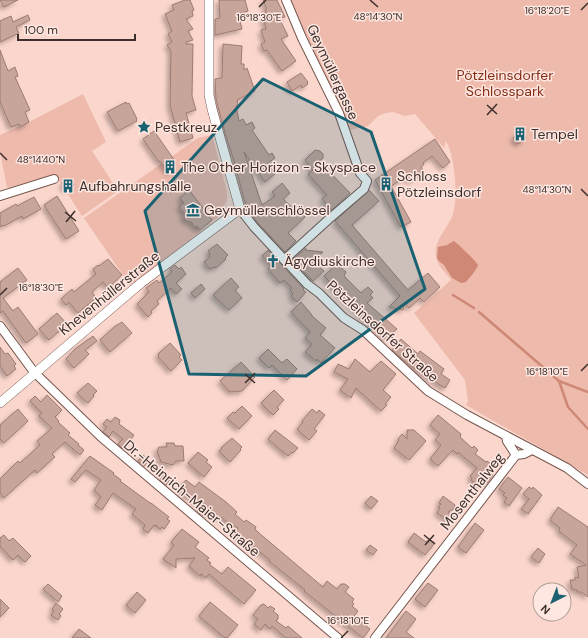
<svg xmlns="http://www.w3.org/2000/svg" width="588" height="638" font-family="'DM Sans',sans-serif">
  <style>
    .green { fill: #edbaac }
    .water { fill: #ce8875 }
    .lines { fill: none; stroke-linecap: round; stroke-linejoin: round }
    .stream { stroke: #ce8875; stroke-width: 2.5 }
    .building { fill: #c8a59b; stroke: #9c7b71; filter: url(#shadow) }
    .minor-casing { stroke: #76564e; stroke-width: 10 }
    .tertiary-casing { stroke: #76564e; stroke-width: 10 }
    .minor { stroke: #fff; stroke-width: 8 }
    .tertiary { stroke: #fff; stroke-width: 9 }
    .marked { fill: #1a6271; fill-opacity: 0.2; stroke: #1a6271; stroke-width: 3; stroke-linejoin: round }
    .ticks { fill: none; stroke: #3d2f2b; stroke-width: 1.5 }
    .labels { text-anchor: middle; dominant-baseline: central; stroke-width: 3; stroke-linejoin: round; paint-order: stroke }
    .street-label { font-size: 14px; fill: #3d2f2b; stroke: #fee7e1 }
    .park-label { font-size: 14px; fill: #832f18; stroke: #fee7e1 }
    .poi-label { font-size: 14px; fill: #3d2f2b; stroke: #fee7e1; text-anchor: start }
    .ticks-label { font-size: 10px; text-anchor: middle; fill: #3d2f2b; stroke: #fee7e1; stroke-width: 3; stroke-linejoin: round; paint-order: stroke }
  </style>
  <defs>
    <filter id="shadow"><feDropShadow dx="-3" dy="3" stdDeviation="2" flood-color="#0004"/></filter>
  </defs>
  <rect width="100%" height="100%" fill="#fbd6cc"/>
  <g class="green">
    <path d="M290,0H588V475L466,405L468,401L465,380L414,313L451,280C446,273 437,265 436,257C433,242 446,230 452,217C459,201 455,156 446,141L444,148L415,114L405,116L393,112L386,113L378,116L368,126L350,130Z"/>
    <polygon points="83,94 106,142 92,151 118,191 82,216 55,174 9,188 7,187 0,152 0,135 29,122"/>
    <path d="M212,135L227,192V201L221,210L223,213L208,225L207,224L212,220V219L209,217V216L189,190L180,198C187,208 181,213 186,221L191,222L195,227L197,226L201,231L131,287L84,218L198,138Z"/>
  </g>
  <path class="water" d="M454,241C457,243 477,262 478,265C475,272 471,276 466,282L461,283L452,278L444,265L439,261L437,258L438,247L447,245Z"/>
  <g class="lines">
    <g class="stream">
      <polyline points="453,295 474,308"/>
      <polyline points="479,312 559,381 568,407 588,429"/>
      <polyline points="559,381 588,392"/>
    </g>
  </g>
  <g class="building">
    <polygon points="0,0 18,0 4,7"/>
    <polygon points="185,0 190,0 194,10 192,11 193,16 186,19 193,29 188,31 193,40 186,42 186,44 193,44 192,96 196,110 186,113 193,138 180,142 170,105 171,51 167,45 172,42 168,34 172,31 165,14 174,10 172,5"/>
    <polygon points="219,0 245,0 248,11 238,14 242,29 215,35 215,19 220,18"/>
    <polygon points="263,0 277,0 285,17 279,18 288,36 281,39 296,61 282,71 267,50 264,51 261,44 265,42 261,30 266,29 263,17 267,16 265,11 266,11 266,7"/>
    <polygon points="28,15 30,20 16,27 19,33 0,42 0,21 11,16 13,22"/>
    <polygon points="223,44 242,46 241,64 244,64 244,70 247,68 255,91 237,100 238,105 236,106 239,121 243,119 246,125 252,122 255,128 252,130 269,155 272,153 275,158 268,163 275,174 265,182 244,152 262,205 275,196 272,192 282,183 290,193 283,199 299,214 300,212 305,217 288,233 296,241 285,252 258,223 248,210 244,199 234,161 225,133 216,99 215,79 222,78"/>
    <polygon points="0,50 8,71 15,67 18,76 15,77 30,110 25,112 29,122 20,127 19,124 11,127 0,102"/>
    <polygon points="301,73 308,82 307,83 308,84 302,88 301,85 292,91 287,82"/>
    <polygon points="126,102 127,104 129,103 137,119 136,120 137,121 118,131 107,112"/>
    <polygon points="154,131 175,161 172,164 175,168 169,173 160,161 159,162 143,139"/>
    <polygon points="521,131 526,138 518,144 513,138"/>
    <polygon points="435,139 450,162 443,168 432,156 423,163 424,164 421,167 424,172 410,181 406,177 391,186 411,222 401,227 375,180"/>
    <polygon points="315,150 320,151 323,154 323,158 319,161 350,193 332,210 322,199 327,195 308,174 313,170 305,160"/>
    <polygon points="70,179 74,185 66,190 62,184"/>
    <polygon points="189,190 212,220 200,230 197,226 196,228 191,222 186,221 184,218 184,213 179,207 184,203 180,198"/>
    <polygon points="369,190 379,201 352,225 408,290 428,273 440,287 424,302 420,298 409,308 405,303 403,310 389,307 400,296 335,221"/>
    <polygon points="57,196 79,231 66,239 44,205"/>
    <polygon points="34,197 41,209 23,219 22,216 4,226 3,225 0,227 0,213 16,204 17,206"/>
    <polygon points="217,244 228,255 225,258 226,259 217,267 215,268 214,267 210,269 204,262 210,257 209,255 210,254 208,251"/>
    <polygon points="306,248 305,250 323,252 317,257 322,261 317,265 324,271 313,281 292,260"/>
    <polygon points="268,250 304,289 303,290 306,292 297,302 291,296 293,294 290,290 292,288 284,280 280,283 268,269 271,266 262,256"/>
    <polygon points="108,259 122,275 108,288 103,282 92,292 96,298 78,313 69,302 66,305 61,299 72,289 74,292 96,274 93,269 98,265 99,266"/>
    <polygon points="337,264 346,272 344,276 361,293 368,287 373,292 370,295 373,298 367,303 397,329 386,339 324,276"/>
    <polygon points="175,265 179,269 181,267 186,274 176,283 182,289 176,294 171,288 157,301 159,304 151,311 152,313 148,317 137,304 149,292 146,288 157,280 159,283 172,272 170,269"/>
    <polygon points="18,268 27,280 3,298 13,311 18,307 38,334 26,343 3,311 0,313 0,282"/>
    <polygon points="231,278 239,287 235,290 242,298 229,310 213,295"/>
    <polygon points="201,284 205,289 195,298 191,293"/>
    <polygon points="301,302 312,315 312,316 326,328 320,335 335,348 321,363 317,359 316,361 305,352 312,344 305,338 310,332 291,312"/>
    <polygon points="57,313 67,324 49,340 39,329"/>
    <polygon points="122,322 132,333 110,352 100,340 114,327"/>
    <polygon points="93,336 97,341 85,350 89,354 74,368 66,359 75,349"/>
    <polygon points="401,339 418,354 420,351 444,369 441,374 450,380 445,388 409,365 392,350"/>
    <polygon points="170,343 181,355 179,357 182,360 171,371 158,357 159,356 158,354"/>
    <polygon points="0,347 5,354 8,353 16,364 14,366 16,369 7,376 0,366"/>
    <polygon points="268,349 282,363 287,359 297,369 287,380 272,365 269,368 259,358"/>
    <polygon points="355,359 370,372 381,361 396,374 383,390 391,397 385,404 387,405 381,411 356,388 351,398 340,390 348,379 334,372 338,364 349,369"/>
    <polygon points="241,362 255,377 242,391 230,392 220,381"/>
    <polygon points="88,383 97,391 93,395 94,396 88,403 77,393"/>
    <polygon points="274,390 284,400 277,407 279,409 273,415 261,403"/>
    <polygon points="47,395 62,410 55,417 59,421 58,422 70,433 68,435 79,444 78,445 84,450 80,455 65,442 52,454 55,457 37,473 35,470 4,498 0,493 0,479 18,461 20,463 40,445 37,441 52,428 39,416 42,413 30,401 35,396 41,402"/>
    <polygon points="242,406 252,416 239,429 227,418 233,412 235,413"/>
    <polygon points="18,409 28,421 4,443 0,439 0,425"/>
    <polygon points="312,409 317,413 319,410 325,415 314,429 317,431 309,440 297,429 303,422 302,421"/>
    <polygon points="438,415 461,434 460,437 472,448 474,446 478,450 475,454 486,462 487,461 494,466 489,472 493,475 487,483 484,480 479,486 471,480 472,478 470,476 477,468 458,452 457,454 453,450 438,466 430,459 441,445 435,440 440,434 430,425"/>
    <polygon points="115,417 120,420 119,424 134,435 123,449 118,444 123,439 113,431 109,437 103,432 107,427 103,424 107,419 111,422"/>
    <polygon points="275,430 298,448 293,453 292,452 288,456 268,439"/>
    <polygon points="407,430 414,430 426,441 409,460 394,448 399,440 398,439 402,434 407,439"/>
    <polygon points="232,438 242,447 240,449 241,450 230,462 219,451 222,449 221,448"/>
    <polygon points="166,443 174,443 175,446 183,446 184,461 176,461 173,465 161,462 157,451 159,447 167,447"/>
    <polygon points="198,452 208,460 206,462 212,467 204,477 188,463"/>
    <polygon points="143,455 149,460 144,466 138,461"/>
    <polygon points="90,456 114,473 113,474 121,480 120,481 150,503 151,503 169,517 167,519 170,521 164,529 162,527 160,529 156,525 155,526 154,525 148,533 143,529 145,525 132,514 136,509 113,493 102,510 95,505 101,497 94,490 101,480 86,470 75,482 71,479"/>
    <polygon points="165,473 171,478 166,485 160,480"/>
    <polygon points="508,477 522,488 509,506 504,502 507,498 503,495 505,493 499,489"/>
    <polygon points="186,480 195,487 199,482 226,502 237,512 235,514 244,522 246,520 256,527 255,529 259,533 323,587 327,581 337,589 341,584 345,584 349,587 345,592 354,599 352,602 354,604 352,606 358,611 354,616 370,629 363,638 304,591 305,590 269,561 270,560 251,545 250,545 234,533 238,528 228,523 221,517 220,519 217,516 216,517 209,511 203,516 197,511 201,506 188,495 187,497 180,491 183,488 180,486"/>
    <polygon points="529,487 532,489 533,487 542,495 528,514 521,509 529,499 523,494"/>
    <polygon points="371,496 378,501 371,509 365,503"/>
    <polygon points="443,496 455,505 455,508 448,512 456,518 452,523 437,513 440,508 438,507 441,504 439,503"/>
    <polygon points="558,507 588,527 588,597 581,592 577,592 577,590 572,589 570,580 575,580 575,577 579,578 577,567 586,565 570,554 577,545 560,532 559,530 560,528 550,520"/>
    <polygon points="475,523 484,530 466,553 458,547"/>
    <polygon points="182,529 199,542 195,547 209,558 207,560 211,563 209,564 222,574 228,567 256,590 244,604 209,574 206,578 201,574 200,576 189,566 195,558 176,559 176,568 163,559 174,545 171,542"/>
    <polygon points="414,533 426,542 429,539 435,543 425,555 408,542"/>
    <polygon points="4,535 9,541 13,538 31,556 25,562 18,555 13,560 0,546 0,538"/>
    <polygon points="370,545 377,550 373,555 366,550"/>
    <polygon points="538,548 545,554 539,563 531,557"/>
    <polygon points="428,583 438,590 425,607 415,599"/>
    <polygon points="48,584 62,596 58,602 43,589"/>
    <polygon points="137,592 146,600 135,613 126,605"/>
    <polygon points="0,599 9,608 0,617"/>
    <polygon points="210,602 238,625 227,638 225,638 199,616"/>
    <polygon points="56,603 63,609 59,614 61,616 58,620 51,615 54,611 52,609"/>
    <polygon points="264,604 268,608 270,606 275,609 273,611 278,615 278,619 276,621 286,628 288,626 302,638 286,638 272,626 270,629 265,624 261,630 254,624 258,619 253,615 261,605"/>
    <polygon points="406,611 416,619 406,632 414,638 386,638"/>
    <polygon points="79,629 91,638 72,638"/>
  </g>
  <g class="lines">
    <g class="minor-casing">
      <g id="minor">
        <polyline points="0,196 54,179"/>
        <polyline points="240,209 254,227 307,284 319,293 344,318 363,330 428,391 467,415 567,468 588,484"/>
        <polyline points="284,260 329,219 364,189 367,181 360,173 339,113 302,38 286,0"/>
        <polyline points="0,326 34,372 101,437 338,638"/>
        <polyline points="506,436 507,441 516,455"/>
        <polyline points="375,638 516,455 524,454 532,450"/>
      </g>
    </g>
    <g class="tertiary-casing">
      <polyline id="tertiary" points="0,403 141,283 240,209 212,109 209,95 209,0"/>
    </g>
    <use href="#minor" class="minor"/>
    <use href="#tertiary" class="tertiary"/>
  </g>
  <path class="marked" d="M263,79L371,132L425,289L306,376L189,374L145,211Z"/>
  <path class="ticks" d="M370,0L378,7M259,7L266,0M581,10L588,3M487,105L497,114M487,115L497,104M0,153L7,160M581,189L588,196M65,212L76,221M66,222L75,211M0,295L7,288M581,371L588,364M245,374L255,383M245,383L255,373M424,535L435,544M425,545L434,535M341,638L348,631"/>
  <defs>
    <g id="sight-bare" transform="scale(1.08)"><path d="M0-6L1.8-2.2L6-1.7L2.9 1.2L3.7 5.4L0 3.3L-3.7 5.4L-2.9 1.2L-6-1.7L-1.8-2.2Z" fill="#1a6271" stroke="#fee7e1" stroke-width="2.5" paint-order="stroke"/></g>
    <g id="building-bare" transform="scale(1.08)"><path d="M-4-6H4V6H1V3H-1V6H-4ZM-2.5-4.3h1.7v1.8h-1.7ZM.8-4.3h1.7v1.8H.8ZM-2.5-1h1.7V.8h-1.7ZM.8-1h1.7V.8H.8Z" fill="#1a6271" stroke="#fee7e1" stroke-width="2.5" paint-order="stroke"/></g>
    <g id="museum-bare" transform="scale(1.08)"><path d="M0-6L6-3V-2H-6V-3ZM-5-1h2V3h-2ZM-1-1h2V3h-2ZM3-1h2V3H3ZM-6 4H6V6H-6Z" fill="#1a6271" stroke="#fee7e1" stroke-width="2.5" paint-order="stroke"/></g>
    <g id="church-bare" transform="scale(1.08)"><path d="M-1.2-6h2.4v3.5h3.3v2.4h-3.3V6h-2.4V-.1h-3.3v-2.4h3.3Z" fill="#1a6271" stroke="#fee7e1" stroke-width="2.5" paint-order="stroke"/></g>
  </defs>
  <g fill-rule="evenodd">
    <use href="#sight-bare" x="144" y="127"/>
    <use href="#building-bare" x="520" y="134"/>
    <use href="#building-bare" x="170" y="167"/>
    <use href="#building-bare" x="386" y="184"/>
    <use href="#building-bare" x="68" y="186"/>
    <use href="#museum-bare" x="193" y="210"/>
    <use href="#church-bare" x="273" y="261"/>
  </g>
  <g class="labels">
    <g class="street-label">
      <text transform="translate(333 72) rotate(65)">Geymüllergasse</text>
      <text transform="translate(109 293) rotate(-39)">Khevenhüllerstraße</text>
      <text transform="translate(383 331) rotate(42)">Pötzleinsdorfer Straße</text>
      <text transform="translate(472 491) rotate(-52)">Mosenthalweg</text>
      <text transform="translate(192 498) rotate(40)">Dr.-Heinrich-Maier-Straße</text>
    </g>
    <g class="park-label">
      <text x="505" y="75">Pötzleinsdorfer<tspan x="505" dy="16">Schlosspark</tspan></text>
    </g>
    <g class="poi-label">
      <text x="155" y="127">Pestkreuz</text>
      <text x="531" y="134">Tempel</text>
      <text x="181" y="167">The Other Horizon - Skyspace</text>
      <text x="397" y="176">Schloss<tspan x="397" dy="16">Pötzleinsdorf</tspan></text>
      <text x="79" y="186">Aufbahrungshalle</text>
      <text x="204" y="210">Geymüllerschlössel</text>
      <text x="284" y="261">Ägydiuskirche</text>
    </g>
  </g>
  <g class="ticks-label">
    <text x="547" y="14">16°18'20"E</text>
    <text x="378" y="20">48°14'30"N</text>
    <text x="259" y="21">16°18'30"E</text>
    <text x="41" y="163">48°14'40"N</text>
    <text x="547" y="193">48°14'30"N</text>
    <text x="41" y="291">16°18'30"E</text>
    <text x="547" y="375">16°18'10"E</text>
    <text x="348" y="624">16°18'10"E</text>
  </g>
  <g transform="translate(552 602) rotate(222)"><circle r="19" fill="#fee7e1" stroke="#b19d98"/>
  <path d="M0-3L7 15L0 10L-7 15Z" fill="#1a6271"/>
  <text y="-6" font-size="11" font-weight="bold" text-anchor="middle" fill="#3d2f2b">N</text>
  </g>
  <path d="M18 34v6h117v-6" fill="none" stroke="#3d2f2b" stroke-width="2"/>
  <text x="24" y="34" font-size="12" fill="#3d2f2b" stroke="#fee7e1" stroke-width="3" paint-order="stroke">100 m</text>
</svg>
